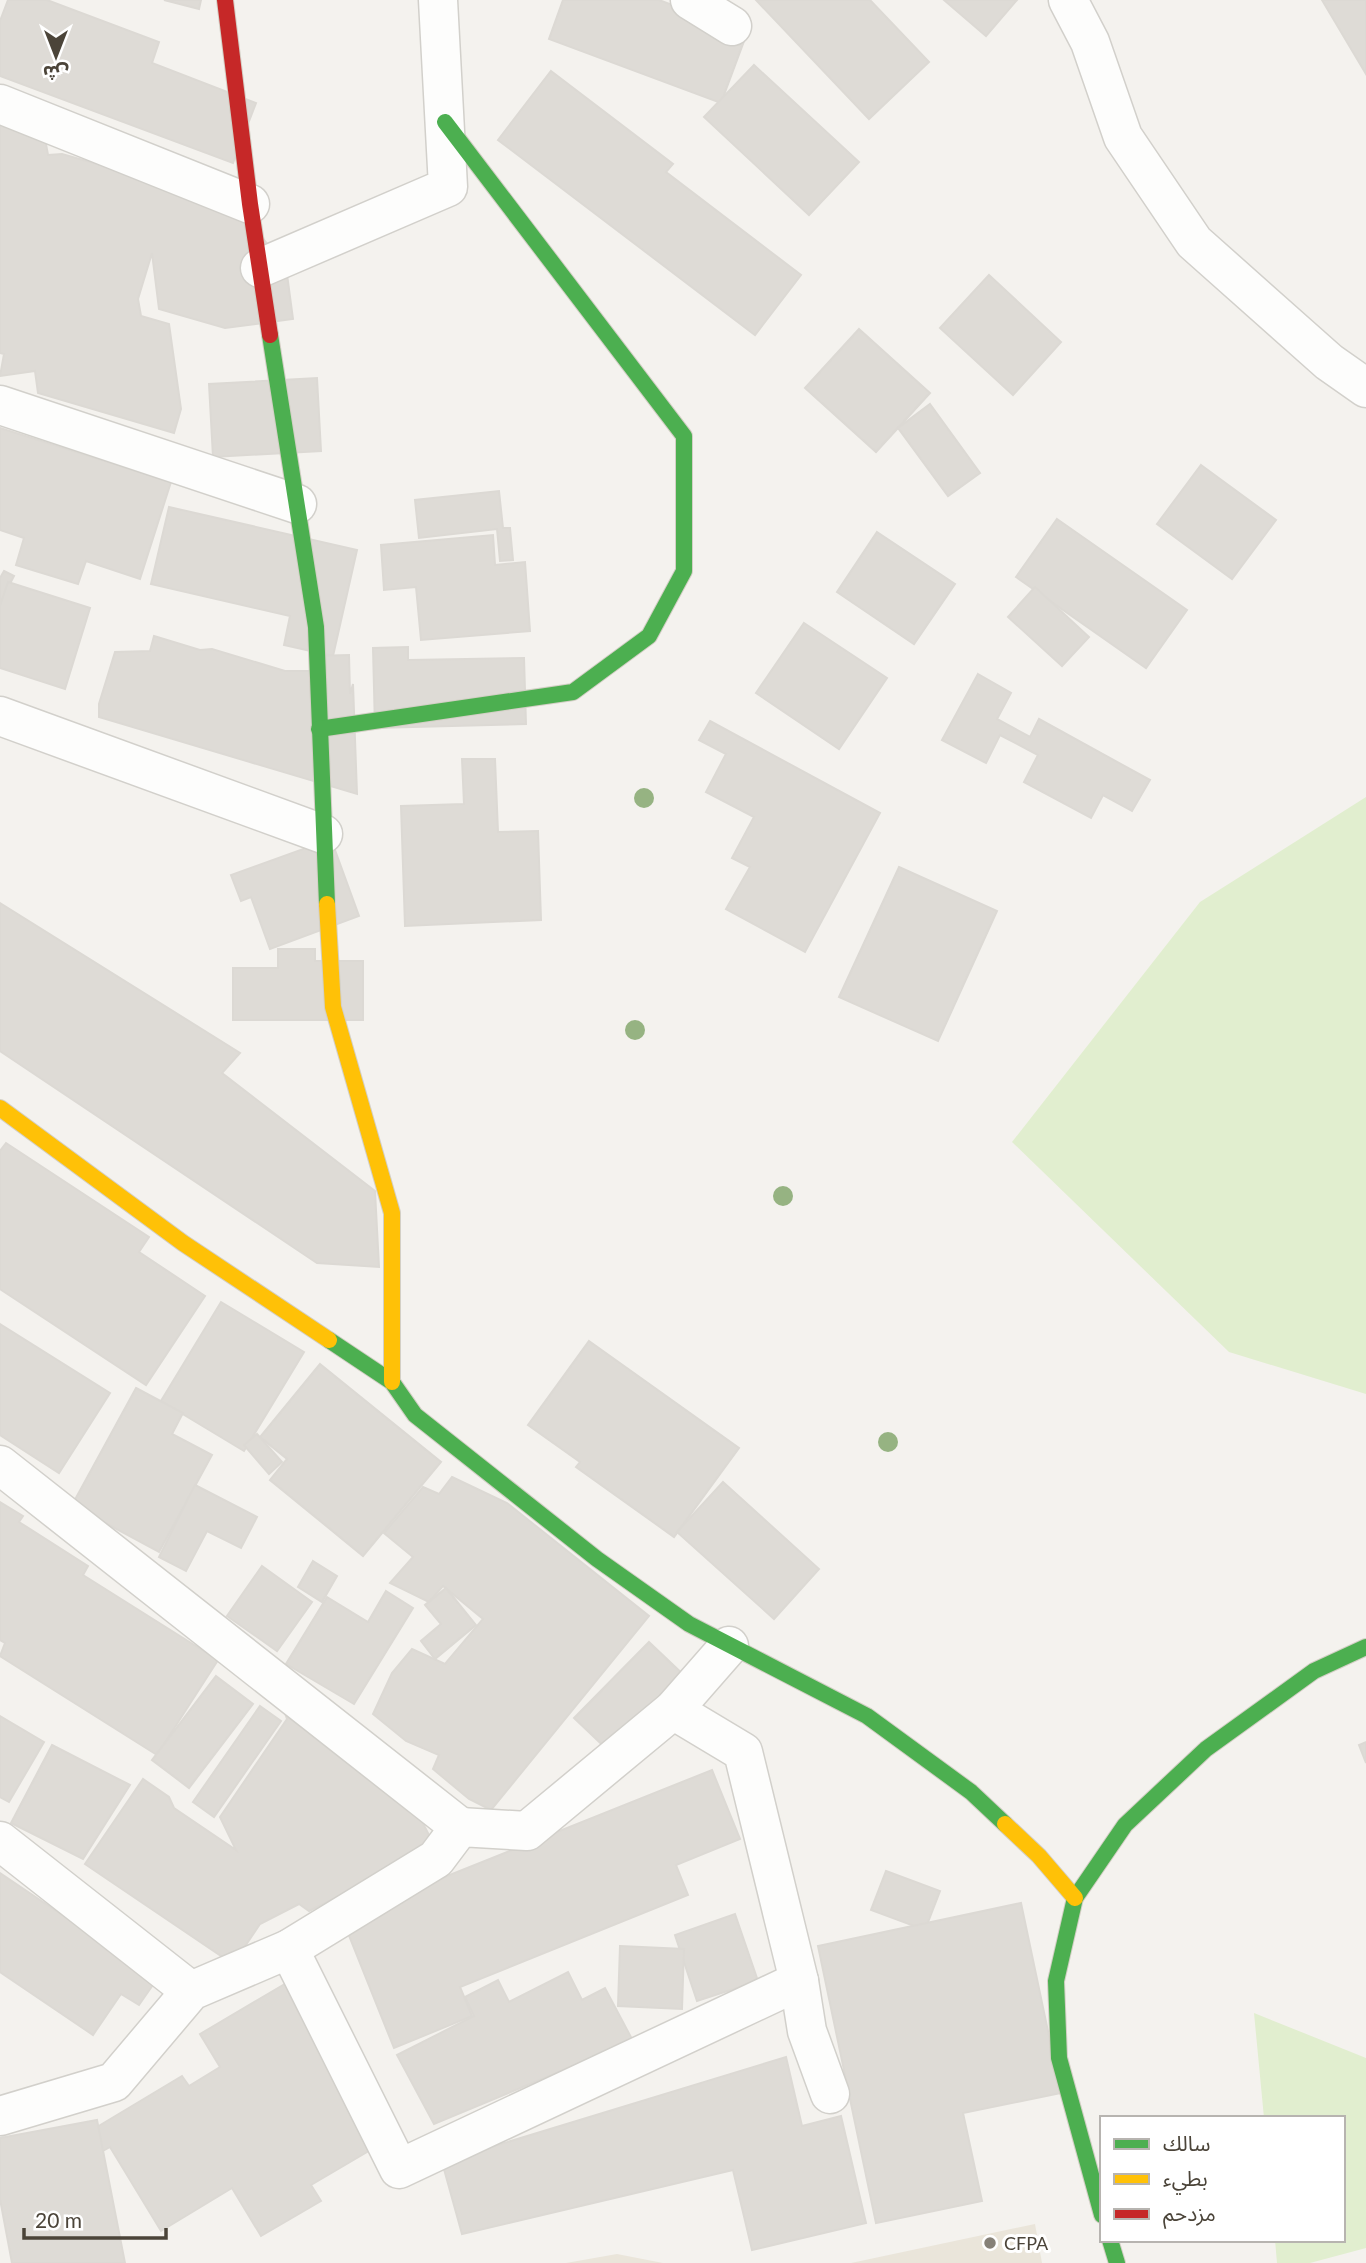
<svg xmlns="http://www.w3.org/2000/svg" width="1366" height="2263" font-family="Lato,'Noto Sans Arabic',sans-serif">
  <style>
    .education { fill: #eae5da }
    .green { fill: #e1eecf }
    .building { fill: #dedbd6; stroke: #dcd9d4; stroke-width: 2 }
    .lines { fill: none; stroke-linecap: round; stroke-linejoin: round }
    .street-casing { stroke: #d2d0cb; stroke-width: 41 }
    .fast-casing { stroke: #d3cfc5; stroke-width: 18 }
    .slow-casing { stroke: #d3cfc5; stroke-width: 18 }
    .jam-casing { stroke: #d3cfc5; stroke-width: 18 }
    .street { stroke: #fdfdfc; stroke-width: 38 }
    .fast { stroke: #4caf50; stroke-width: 16 }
    .slow { stroke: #ffc107; stroke-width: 16 }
    .jam { stroke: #c62828; stroke-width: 16 }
    .tree { fill: #96b382 }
    .poi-dot { fill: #868178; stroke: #fff; stroke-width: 2.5 }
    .labels { text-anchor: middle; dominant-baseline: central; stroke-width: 6; stroke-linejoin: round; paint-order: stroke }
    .poi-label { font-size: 18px; fill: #4b4439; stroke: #fff; text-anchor: start }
  </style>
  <rect width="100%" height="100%" fill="#f4f2ee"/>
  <g class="education">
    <polygon points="1035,2224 1042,2263 851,2263"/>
    <polygon points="617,2254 663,2263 566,2263"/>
  </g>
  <g class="green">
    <polygon points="1366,797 1366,1394 1229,1352 1012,1142 1200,902"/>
    <polygon points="1254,2013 1366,2058 1366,2248 1310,2263 1277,2263 1275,2240 1343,2240 1343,2118 1264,2118"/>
  </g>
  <g class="building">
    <polygon points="8,0 47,0 159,42 152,63 256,103 233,163 0,76 0,21"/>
    <polygon points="164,0 201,0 199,9"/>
    <polygon points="563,0 659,0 747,33 721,103 549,39"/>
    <polygon points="756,0 870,0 929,62 869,119"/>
    <polygon points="944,0 1017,0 986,36"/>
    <polygon points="1322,0 1366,0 1366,74"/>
    <polygon points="754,65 859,162 809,215 704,117"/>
    <polygon points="551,71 673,164 666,172 801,275 755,335 498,140"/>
    <polygon points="0,120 44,133 48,155 62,154 234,203 286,267 293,319 225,328 159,309 152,253 138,299 141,316 169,324 181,409 174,433 38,393 35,371 0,376 4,354 0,353"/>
    <polygon points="989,275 1061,342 1013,395 940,328"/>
    <polygon points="859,329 930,393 876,452 805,388"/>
    <polygon points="317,378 321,451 213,457 209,384"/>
    <polygon points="930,404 980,473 948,496 898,428"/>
    <polygon points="0,428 171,482 140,579 86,561 78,584 16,565 24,538 0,530"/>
    <polygon points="1201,465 1276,520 1232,579 1157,524"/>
    <polygon points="499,491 503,528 510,528 513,560 500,561 497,529 419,538 415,500"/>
    <polygon points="169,507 357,550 333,656 284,645 290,616 151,584"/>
    <polygon points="1057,519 1187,610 1146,668 1016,577"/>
    <polygon points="877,532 955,584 914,644 837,592"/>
    <polygon points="493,535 495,565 525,562 530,631 421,640 416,587 384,590 381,545"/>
    <polygon points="4,571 14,576 0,603 0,578"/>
    <polygon points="8,582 90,608 65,689 0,668 0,606"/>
    <polygon points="1035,587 1089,637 1062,666 1008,617"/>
    <polygon points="804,623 887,678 839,749 756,693"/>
    <polygon points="154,636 200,650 212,649 285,671 313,671 312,656 349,655 350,694 353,684 357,794 99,717 99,704 115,652 150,651"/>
    <polygon points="408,647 408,660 524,658 526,724 375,728 373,648"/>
    <polygon points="978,674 1011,693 997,719 1030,737 1039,719 1150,780 1132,811 1103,795 1091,818 1024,782 1038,755 1000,735 986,763 942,740"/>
    <polygon points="710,721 880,813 805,952 726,909 750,867 732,858 754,817 706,792 726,754 699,740"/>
    <polygon points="462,759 495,759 498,832 538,831 541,920 405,926 401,806 464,804"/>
    <polygon points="331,839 359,916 270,949 251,897 241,901 231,875"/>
    <polygon points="899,867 997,911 938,1041 839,997"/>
    <polygon points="0,903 240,1053 222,1073 375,1191 379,1267 317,1263 0,1051"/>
    <polygon points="278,949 315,949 315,961 363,961 363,1020 233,1020 233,968 278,968"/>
    <polygon points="6,1143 149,1237 139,1252 205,1296 146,1385 0,1289 0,1151"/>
    <polygon points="221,1302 304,1352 244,1451 161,1401"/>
    <polygon points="0,1324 110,1393 59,1473 0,1435"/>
    <polygon points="589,1341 739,1448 674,1537 576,1467 580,1462 528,1425"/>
    <polygon points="320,1364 441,1462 363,1556 270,1480 287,1459 260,1437"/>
    <polygon points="136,1388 183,1413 172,1434 212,1455 159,1552 72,1505"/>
    <polygon points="257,1434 282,1462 269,1474 244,1445"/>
    <polygon points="452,1477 507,1503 649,1616 491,1810 469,1799 433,1769 439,1755 406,1741 373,1714 392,1673 412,1649 445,1664 483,1619 443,1586 429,1602 390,1583 413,1557 384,1533 423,1487 439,1494"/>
    <polygon points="723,1482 819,1569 774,1619 677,1532"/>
    <polygon points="195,1485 257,1517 241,1548 207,1531 186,1571 159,1557"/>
    <polygon points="0,1502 23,1516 19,1522 88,1566 83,1575 218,1660 157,1755 0,1656 5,1643 0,1640"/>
    <polygon points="313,1561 337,1576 322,1602 298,1587"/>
    <polygon points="262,1566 312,1602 277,1651 227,1616"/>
    <polygon points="446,1588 476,1625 435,1659 421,1641 441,1624 425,1605"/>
    <polygon points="386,1591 413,1608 354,1704 286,1664 327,1597 368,1622"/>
    <polygon points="649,1642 688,1679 613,1755 574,1718"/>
    <polygon points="216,1676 253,1704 189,1788 152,1760"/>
    <polygon points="260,1706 281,1721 214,1817 193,1802"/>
    <polygon points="0,1716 44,1742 9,1802 0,1797"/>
    <polygon points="286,1716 412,1802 432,1841 422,1855 309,1911 299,1904 260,1924 233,1964 85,1864 143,1779 169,1797 174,1808 236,1850 220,1817 287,1719"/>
    <polygon points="1366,1742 1366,1763 1359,1745"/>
    <polygon points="52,1745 130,1785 83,1859 11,1823"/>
    <polygon points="712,1770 740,1839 676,1865 688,1895 460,1987 472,2016 394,2048 342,1918"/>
    <polygon points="886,1871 940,1891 925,1930 871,1910"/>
    <polygon points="0,1873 157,1979 139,2005 121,1994 93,2035 0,1972"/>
    <polygon points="1021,1903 1061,2093 963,2113 982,2201 876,2223 818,1946"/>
    <polygon points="735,1914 758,1981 697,2001 675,1935"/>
    <polygon points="620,1946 684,1949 682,2009 618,2006"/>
    <polygon points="568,1972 582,2000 605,1988 633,2041 434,2124 397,2055 474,2016 465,1997 498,1980 509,2002"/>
    <polygon points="300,1975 396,2135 311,2185 321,2201 261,2236 232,2188 161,2231 110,2147 94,2156 82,2136 182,2076 189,2086 220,2067 200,2034"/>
    <polygon points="786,2057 802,2126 841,2116 866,2223 752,2250 733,2170 462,2234 442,2162"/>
    <polygon points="97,2120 125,2263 12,2263 0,2199 0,2138"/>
  </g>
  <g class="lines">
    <g class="street-casing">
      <g id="street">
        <polyline points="690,0 732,26"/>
        <polyline points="1068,0 1090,42 1123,137 1194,242 1329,362 1366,388"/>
        <polyline points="0,104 250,204"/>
        <polyline points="260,268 448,187 438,0"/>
        <polyline points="0,405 297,504"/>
        <polyline points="0,716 323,834"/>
        <polyline points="0,1465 460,1827"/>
        <polyline points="673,1710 743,1752 799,1981 807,2031 830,2094"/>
        <polyline points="0,1841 191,1991"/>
        <polyline points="289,1949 399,2169 799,1981"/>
        <polyline points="0,2116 114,2082 191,1991 289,1949 436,1859 460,1827 527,1831 673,1710 729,1646"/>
      </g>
    </g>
    <g class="fast-casing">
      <g id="fast">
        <polyline points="270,335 316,627 327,904"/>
        <polyline points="319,729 573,692 649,636 684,571 684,436 445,122"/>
        <polyline points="329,1340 392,1382 415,1415 597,1559 689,1624 867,1716 971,1792 1005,1824"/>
        <polyline points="1102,2215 1059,2058 1056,1981 1075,1898 1125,1825 1206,1749 1314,1671 1366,1647"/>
        <polyline points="1110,2240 1117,2263"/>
      </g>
    </g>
    <g class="slow-casing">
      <g id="slow">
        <polyline points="327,904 333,1007 392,1213 392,1382"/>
        <polyline points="0,1108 183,1243 329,1340"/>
        <polyline points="1005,1824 1039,1856 1075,1898"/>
      </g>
    </g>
    <g class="jam-casing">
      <polyline id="jam" points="225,0 250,204 270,335"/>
    </g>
    <use href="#street" class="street"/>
    <use href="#fast" class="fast"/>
    <use href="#slow" class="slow"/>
    <use href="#jam" class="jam"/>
  </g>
  <g class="tree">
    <circle cx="644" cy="798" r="10"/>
    <circle cx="635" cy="1030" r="10"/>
    <circle cx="783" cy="1196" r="10"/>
    <circle cx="888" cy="1442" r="10"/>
  </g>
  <circle class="poi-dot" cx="990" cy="2243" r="7"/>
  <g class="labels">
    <g class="poi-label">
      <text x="1004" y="2243">CFPA</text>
    </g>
  </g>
  <rect x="1100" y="2116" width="245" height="126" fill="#ffffff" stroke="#b7b4b0" stroke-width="2"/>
  <rect x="1114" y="2139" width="35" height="10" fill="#4caf50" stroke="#b7b4b0" stroke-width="2"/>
  <text x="1163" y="2151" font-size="21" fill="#4b4439">سالك</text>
  <rect x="1114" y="2174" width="35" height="10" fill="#ffc107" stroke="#b7b4b0" stroke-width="2"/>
  <text x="1163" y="2186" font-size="21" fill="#4b4439">بطيء</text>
  <rect x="1114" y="2209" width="35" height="10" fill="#c62828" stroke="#b7b4b0" stroke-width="2"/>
  <text x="1163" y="2221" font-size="21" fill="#4b4439">مزدحم</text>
  <g transform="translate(56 56) rotate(180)" stroke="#ffffff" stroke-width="5" paint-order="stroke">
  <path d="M0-5L12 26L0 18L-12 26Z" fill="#4b4439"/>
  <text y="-10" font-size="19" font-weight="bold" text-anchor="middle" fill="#4b4439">ش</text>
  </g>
  <path d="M24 2228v10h142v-10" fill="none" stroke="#4b4439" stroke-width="3.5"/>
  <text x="35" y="2228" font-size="21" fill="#4b4439" stroke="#ffffff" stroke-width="5" paint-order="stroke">20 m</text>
</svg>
